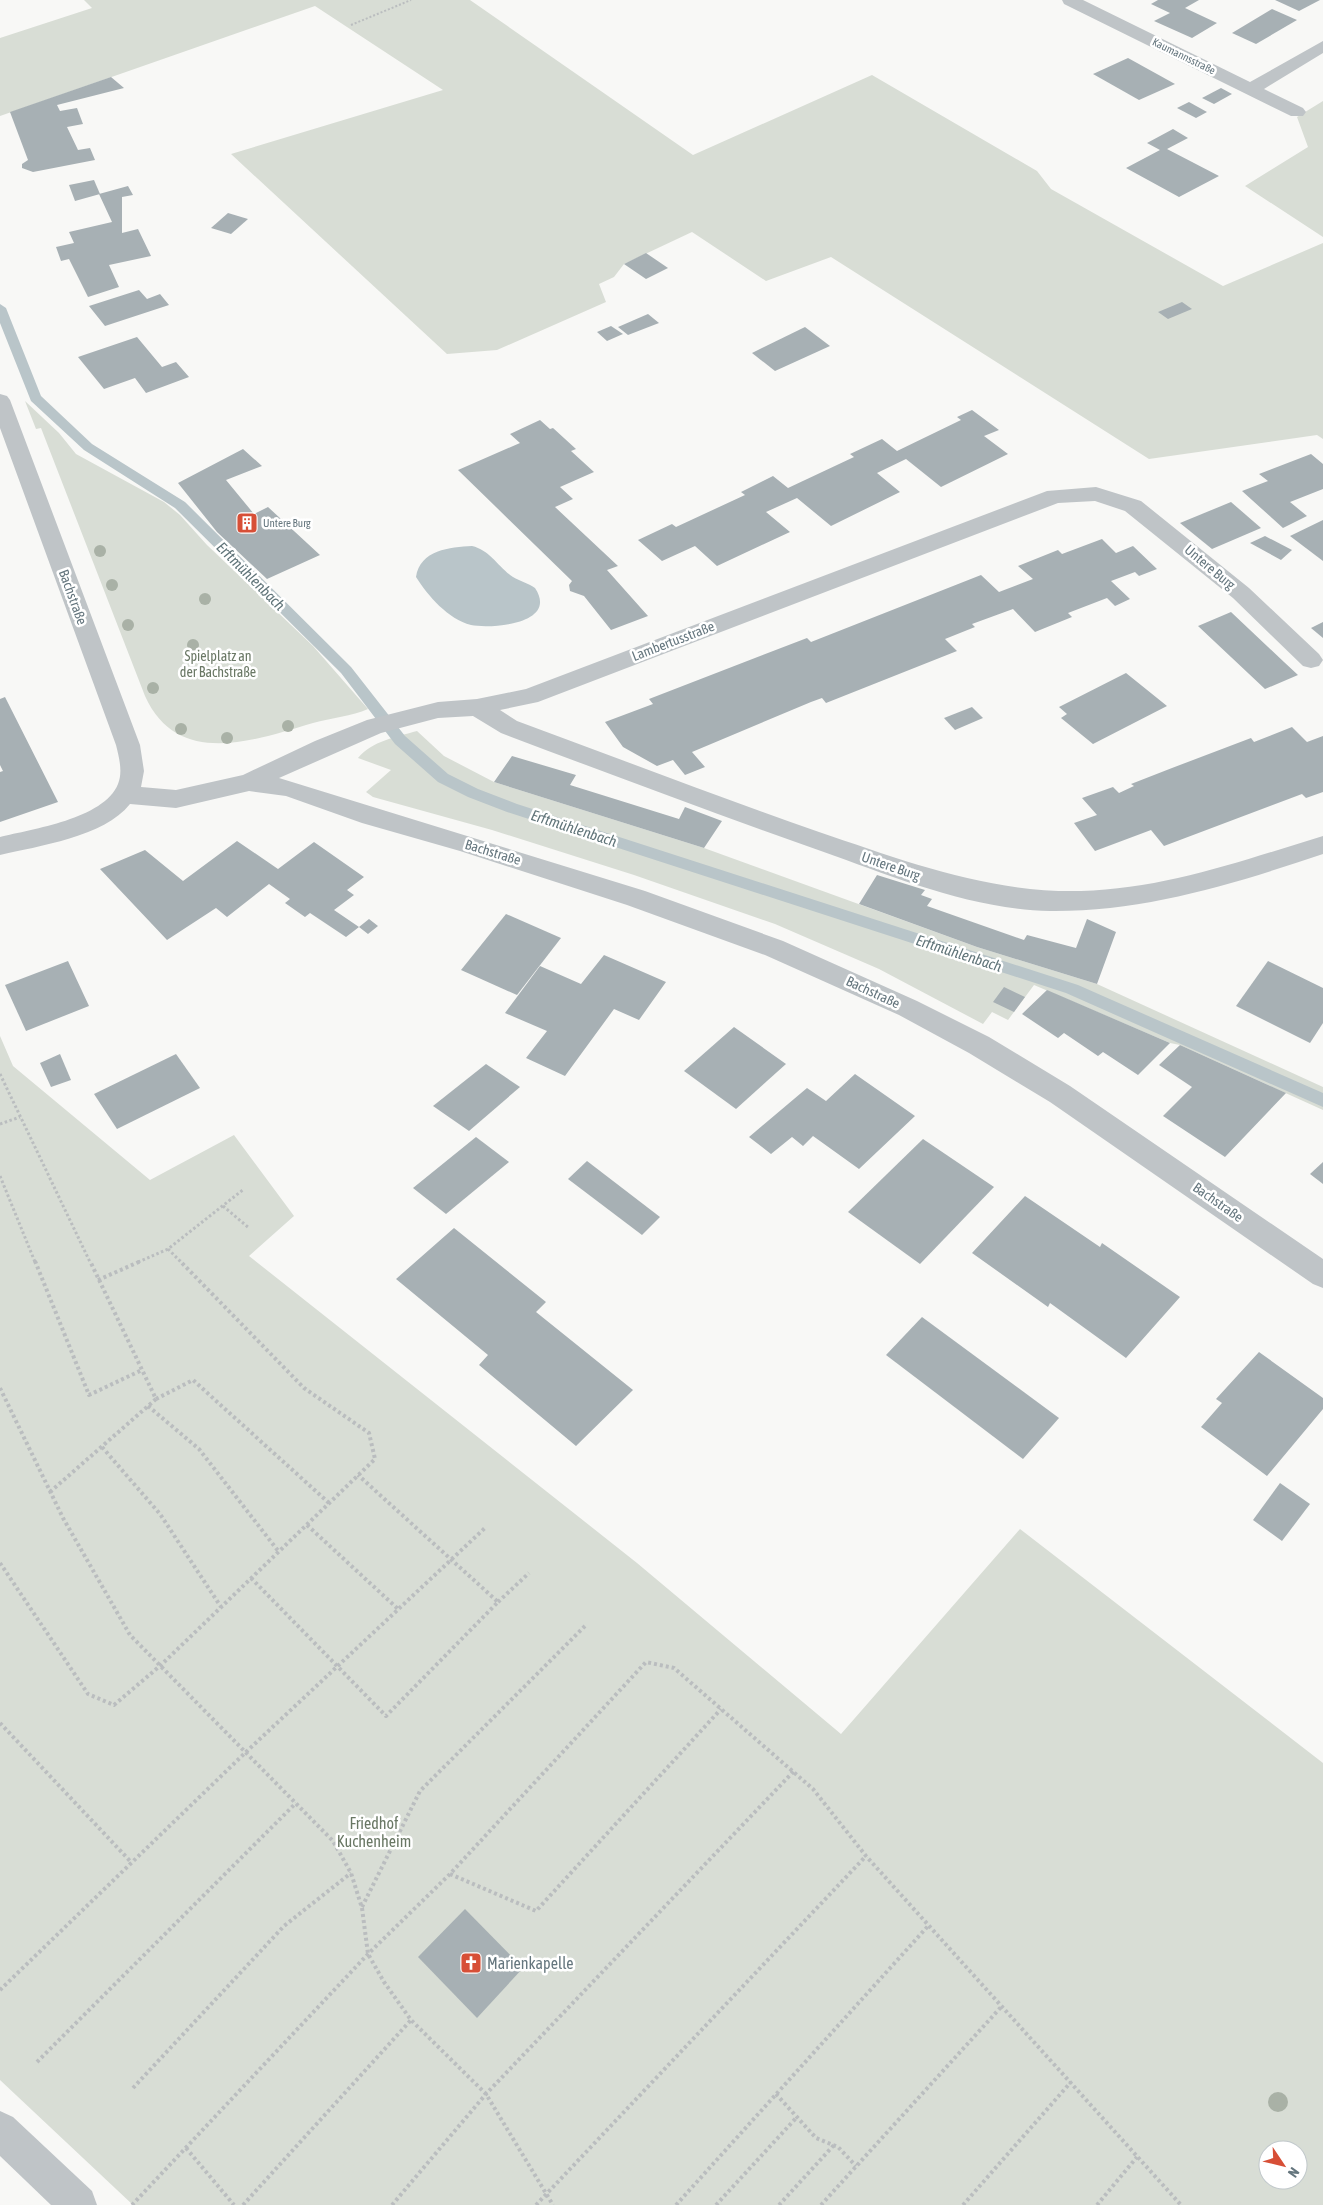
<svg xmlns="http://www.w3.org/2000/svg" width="1323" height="2205" font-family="'Asap Condensed',sans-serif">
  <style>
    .green { fill: #d8ddd5; fill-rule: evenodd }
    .water { fill: #b9c5c9 }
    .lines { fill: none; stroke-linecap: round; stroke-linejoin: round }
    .stream { fill: #b9c5c9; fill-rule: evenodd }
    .building { fill: #a7b0b4 }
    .path-far2 { stroke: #babdbf; stroke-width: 2; stroke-dasharray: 2 2; stroke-linecap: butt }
    .path-far1 { stroke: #babdbf; stroke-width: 3; stroke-dasharray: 2.5 2.5; stroke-linecap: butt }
    .path { stroke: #babdbf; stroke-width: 4; stroke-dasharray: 3 3; stroke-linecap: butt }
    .minor { fill: #bfc4c7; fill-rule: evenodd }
    .tree { fill: #a9b1a6 }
    .labels { text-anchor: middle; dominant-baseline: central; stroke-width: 5; stroke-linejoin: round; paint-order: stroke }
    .far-street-label { font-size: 11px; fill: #65767e; stroke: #fff }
    .far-poi-label { font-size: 11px; fill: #65767e; stroke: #fff; text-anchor: start }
    .street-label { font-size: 14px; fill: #65767e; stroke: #fff }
    .park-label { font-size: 14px; fill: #697764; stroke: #fff }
    .water-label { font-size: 15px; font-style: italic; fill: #607479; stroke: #fff }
    .near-park-label { font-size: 16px; fill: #697764; stroke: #fff }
    .near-poi-label { font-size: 16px; fill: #65767e; stroke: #fff; text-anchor: start }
  </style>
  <rect width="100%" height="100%" fill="#f8f8f6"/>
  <g class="green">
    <polygon points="84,0 470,0 693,155 872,75 1037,171 1051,189 1223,286 1323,243 1323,439 1317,435 1149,459 831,257 766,281 692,232 624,264 614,277 599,284 606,302 497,350 447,354 231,154 443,90 315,6 0,116 0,38 92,8"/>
    <polygon points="1323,101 1323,237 1245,186 1308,147 1297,117"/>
    <path d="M25,401L59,433L76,454L164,502L180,515L207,545L313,646L368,709C352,716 331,718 313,723C255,740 178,769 145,696L41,428L36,429Z"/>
    <path d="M417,731L444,756L494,782L704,848L977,947L1097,984L1323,1087V1110L1180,1045L1170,1043L1034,985L1008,1020L992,1012L983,1024L879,969L775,924L634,875L492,830L373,797L366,792L391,770L358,758C372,741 396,737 417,731Z"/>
    <path d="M0,1036L13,1066L150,1180L234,1135L294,1216L249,1256L637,1563L841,1734L1020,1529L1323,1763V2205H133L0,2080ZM1268,2150H1298V2180H1268Z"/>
  </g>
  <path class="water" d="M472,546C490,550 498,567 513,577C520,581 528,583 535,588C559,624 491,629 471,625C448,619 428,596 416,577C420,550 450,547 472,546Z"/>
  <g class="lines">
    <polygon class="stream" points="0,304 6,308 41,396 92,444 185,502 351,667 405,736 448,774 478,789 517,804 1078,985 1323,1093 1323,1107 1066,993 507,812 468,797 438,782 395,744 341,673 175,508 84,450 31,401 0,323"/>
  </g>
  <g class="building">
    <polygon points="1158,0 1199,0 1185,8 1217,23 1192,38 1154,21 1170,13 1151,4"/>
    <polygon points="1275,0 1320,0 1299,11"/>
    <polygon points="1272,9 1297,20 1256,44 1232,33"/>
    <polygon points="1128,58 1175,84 1139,100 1093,74"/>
    <polygon points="111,77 124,88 57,105 60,111 77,108 83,124 67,127 78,150 90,148 95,160 33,172 22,168 22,164 28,160 10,112"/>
    <polygon points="1221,88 1232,94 1214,104 1202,98"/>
    <polygon points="1189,102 1207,112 1196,118 1177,108"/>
    <polygon points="1173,129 1188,138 1167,149 1219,176 1179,197 1126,168 1160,150 1147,143"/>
    <polygon points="94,180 100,194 75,201 69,185"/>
    <polygon points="128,186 133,195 122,197 122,233 138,229 151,256 109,265 119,287 88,297 69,259 61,261 56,247 74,243 69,232 112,222 99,194"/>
    <polygon points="228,213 248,219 231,234 211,228"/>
    <polygon points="646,253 668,268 646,279 624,264"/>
    <polygon points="139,290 147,299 160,294 169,305 105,326 89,306"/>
    <polygon points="1182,302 1192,309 1168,319 1158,312"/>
    <polygon points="648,314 659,323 628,335 618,327"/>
    <polygon points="611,326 623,334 607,341 597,332"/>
    <polygon points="805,327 830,346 775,371 752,353"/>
    <polygon points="137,337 162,367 176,362 189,377 146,393 135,378 104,389 78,357"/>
    <polygon points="972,410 999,430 984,436 1008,454 941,487 906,459 877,473 900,492 831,526 797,498 766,512 790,532 717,566 695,546 662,561 638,540 672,524 676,527 745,495 741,492 773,476 788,488 854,457 850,454 882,439 897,451 961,420 957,417"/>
    <polygon points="540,420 550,429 553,428 576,449 571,451 594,472 560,487 573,499 555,507 618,566 607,570 648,616 611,630 584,596 570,591 569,585 572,581 458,470 520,443 510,434"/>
    <polygon points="243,449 262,466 226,480 254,514 268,507 320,555 267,579 217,532 178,483"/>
    <polygon points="1311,454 1323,464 1323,489 1290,502 1307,516 1283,528 1242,491 1268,481 1259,474"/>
    <polygon points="1231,502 1261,528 1212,549 1180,523"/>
    <polygon points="1323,520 1323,561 1290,536"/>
    <polygon points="1265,536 1292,550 1281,560 1250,543"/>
    <polygon points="1102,539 1116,553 1133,546 1157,569 1139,576 1135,572 1111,581 1130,599 1115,606 1107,598 1068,613 1072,617 1035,632 1013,609 972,624 975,627 945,639 957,651 826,703 822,698 811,702 692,752 705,767 685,775 673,760 657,766 623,747 605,722 653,704 649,699 807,638 811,642 981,575 999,592 1033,579 1018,566 1058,550 1062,554"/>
    <polygon points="1231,612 1284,662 1298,675 1265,689 1198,626"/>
    <polygon points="1323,622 1323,638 1311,628"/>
    <polygon points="1126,673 1167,706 1093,744 1061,718 1067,714 1059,707"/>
    <polygon points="5,697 58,802 0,822 0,772 3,771 0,765 0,699"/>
    <polygon points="972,707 983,718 955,730 944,718"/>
    <polygon points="1292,727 1307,742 1323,736 1323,792 1306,798 1302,794 1164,846 1151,830 1095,851 1074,823 1097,815 1082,798 1113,787 1119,793 1134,786 1131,784 1172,768 1251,738 1254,742"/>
    <polygon points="512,756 576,775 570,785 679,819 685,807 722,821 704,848 494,782"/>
    <polygon points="237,841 278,869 314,842 364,877 347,890 354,895 334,910 359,927 369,919 378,926 368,934 359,927 346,937 310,913 305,917 285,903 290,899 269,884 227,917 216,908 167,940 100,869 145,850 183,881"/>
    <polygon points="877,875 925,890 921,895 932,899 927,906 1024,940 1027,935 1076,948 1087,919 1116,932 1097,984 977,947 859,904"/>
    <polygon points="506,914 561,938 517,995 461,970"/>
    <polygon points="604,955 666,982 639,1020 614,1009 565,1076 526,1058 547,1031 505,1013 540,966 581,984"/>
    <polygon points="68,961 89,1006 26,1031 5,985"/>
    <polygon points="1268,961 1323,988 1323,1023 1310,1043 1236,1006"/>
    <polygon points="1004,987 1025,997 1014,1012 993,1002"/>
    <polygon points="1047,990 1170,1043 1138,1075 1103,1052 1098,1056 1064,1033 1058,1038 1022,1014"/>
    <polygon points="734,1027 786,1064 736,1109 684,1071"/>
    <polygon points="1180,1045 1286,1093 1225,1157 1163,1116 1192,1087 1159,1065"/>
    <polygon points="60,1054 71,1080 51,1087 40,1063"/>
    <polygon points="176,1054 200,1088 117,1129 94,1094"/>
    <polygon points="486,1064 520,1087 469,1131 433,1106"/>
    <polygon points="855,1074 915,1116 859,1169 813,1136 803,1146 792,1137 771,1154 749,1137 807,1088 826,1101"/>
    <polygon points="476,1137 509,1162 446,1214 413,1188"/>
    <polygon points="923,1139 994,1187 920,1264 848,1212"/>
    <polygon points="587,1161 660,1217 642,1235 568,1179"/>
    <polygon points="1323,1162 1323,1184 1310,1174"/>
    <polygon points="1025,1196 1100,1247 1102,1243 1180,1297 1126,1358 1050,1303 1048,1307 972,1253"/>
    <polygon points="454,1228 546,1302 536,1312 633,1390 576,1446 479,1365 488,1355 396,1279"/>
    <polygon points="922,1317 1059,1418 1023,1459 886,1355"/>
    <polygon points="1259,1352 1323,1398 1323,1409 1267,1476 1201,1427 1222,1403 1216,1399"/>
    <polygon points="1280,1483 1310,1504 1282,1541 1253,1520"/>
    <polygon points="465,1909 523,1968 477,2018 418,1957"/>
  </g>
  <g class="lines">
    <polyline class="path-far2" points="351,25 411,0"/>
    <g class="path-far1">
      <polyline points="0,1074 90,1262"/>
      <polyline points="0,1124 20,1117"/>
      <polyline points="0,1176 35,1262"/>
      <polyline points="223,1206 249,1228"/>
      <polyline points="168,1249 181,1262"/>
      <polyline points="138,1262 168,1249 244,1189"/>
    </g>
    <g class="path">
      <polyline points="35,1261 89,1395 142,1370"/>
      <polyline points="98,1280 141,1261"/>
      <polyline points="0,1388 63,1518 130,1635 333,1841 351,1873 362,1908 368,1954 384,1982 411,2020 486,2094 553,2205"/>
      <polyline points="156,1399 193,1380 329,1503"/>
      <polyline points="148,1406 199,1449 279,1552"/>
      <polyline points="102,1447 160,1514 221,1607"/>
      <polyline points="50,1492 156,1399 90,1261"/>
      <polyline points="307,1525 398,1609"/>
      <polyline points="0,1563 88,1694 114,1705 161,1665 375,1459 369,1433 304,1388 180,1261"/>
      <polyline points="251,1578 386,1716 498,1602 358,1475"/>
      <polyline points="498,1602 529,1573"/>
      <polyline points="0,1723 131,1862"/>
      <polyline points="450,1874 536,1911 721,1709"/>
      <polyline points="362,1907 420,1791 586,1625"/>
      <polyline points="0,1990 246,1752 486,1527"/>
      <polyline points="37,2062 296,1803"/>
      <polyline points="133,2088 284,1926 351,1873"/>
      <polyline points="776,2094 816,2138 838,2147 856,2166"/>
      <polyline points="186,2148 234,2205"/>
      <polyline points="132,2205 368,1954 450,1874 646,1662 674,1668 813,1789 866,1856 1181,2205"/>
      <polyline points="243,2205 411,2020"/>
      <polyline points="392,2205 486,2094 794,1771"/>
      <polyline points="536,2205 866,1856"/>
      <polyline points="676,2205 929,1925"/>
      <polyline points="716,2205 797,2117"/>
      <polyline points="779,2205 834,2145"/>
      <polyline points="821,2205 1002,2006"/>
      <polyline points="963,2205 1071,2082"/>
      <polyline points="1097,2205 1137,2157"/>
    </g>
    <g class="minor">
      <polygon points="1062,0 1083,0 1250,82 1323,41 1323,53 1264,89 1303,108 1306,112 1303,116 1291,116 1064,4"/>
      <path d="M0,394L7,396L10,400L140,745L144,771L141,787L176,790L243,775L315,741L367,720L438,702L477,699L526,689L1047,491L1096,487L1141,501L1249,588L1319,654L1323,660L1319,666L1311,668L1303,666L1233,598L1125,511L1095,501L1058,503L538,702L500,710L517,721C618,758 718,797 819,832C905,861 988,893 1081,891C1165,889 1244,860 1323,836V854C1234,884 1144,912 1050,911C970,909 894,877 821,851C713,813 607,773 501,733L473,716L438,718L381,733L279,778L645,891L783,941L917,1001L989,1037L1070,1086L1323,1259V1288L1313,1284L1050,1102L969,1053L899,1015L765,955L627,905L460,851L362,823L286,796L249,791L176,808L130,804C104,837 38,846 0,855V837C32,829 104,819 118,784C123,772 119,757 116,745L0,428Z"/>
      <polygon points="0,2111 13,2117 92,2191 97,2205 51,2205 0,2156"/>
    </g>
  </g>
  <g class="tree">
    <circle cx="100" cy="551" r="6"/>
    <circle cx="112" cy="585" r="6"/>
    <circle cx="205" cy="599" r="6"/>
    <circle cx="128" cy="625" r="6"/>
    <circle cx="193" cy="645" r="6"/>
    <circle cx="153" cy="688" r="6"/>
    <circle cx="288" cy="726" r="6"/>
    <circle cx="181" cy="729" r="6"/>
    <circle cx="227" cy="738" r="6"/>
    <circle cx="1278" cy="2102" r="10"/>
  </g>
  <defs>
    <g id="building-square" transform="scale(1.125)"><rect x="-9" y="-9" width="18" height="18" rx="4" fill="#d74f37" stroke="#fff"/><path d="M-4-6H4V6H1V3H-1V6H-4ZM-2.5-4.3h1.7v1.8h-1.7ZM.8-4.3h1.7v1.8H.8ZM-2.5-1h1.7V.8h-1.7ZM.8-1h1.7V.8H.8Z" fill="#fff"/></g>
    <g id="church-square" transform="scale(1.125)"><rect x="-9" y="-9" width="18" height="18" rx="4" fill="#d74f37" stroke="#fff"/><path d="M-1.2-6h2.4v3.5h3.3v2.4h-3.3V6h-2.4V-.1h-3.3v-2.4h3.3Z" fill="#fff"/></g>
  </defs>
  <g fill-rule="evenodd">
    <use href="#building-square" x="247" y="523"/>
    <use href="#church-square" x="471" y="1963"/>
  </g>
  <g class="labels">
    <g class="far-street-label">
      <text transform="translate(1184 56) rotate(26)">Kaumannsstraße</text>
    </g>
    <g class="far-poi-label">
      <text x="263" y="523">Untere Burg</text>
    </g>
    <g class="street-label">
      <text transform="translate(1210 567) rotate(40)">Untere Burg</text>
      <text transform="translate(73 597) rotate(70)">Bachstraße</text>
      <text transform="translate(673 641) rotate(-21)">Lambertusstraße</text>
      <text transform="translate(493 852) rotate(17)">Bachstraße</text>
      <text transform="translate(891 866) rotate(19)">Untere Burg</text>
      <text transform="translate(873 992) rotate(25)">Bachstraße</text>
      <text transform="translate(1218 1202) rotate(35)">Bachstraße</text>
    </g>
    <g class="park-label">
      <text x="218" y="656">Spielplatz an<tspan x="218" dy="16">der Bachstraße</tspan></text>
    </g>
    <g class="water-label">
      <text transform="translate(251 576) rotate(45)">Erftmühlenbach</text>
      <text transform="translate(574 828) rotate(18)">Erftmühlenbach</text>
      <text transform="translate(959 953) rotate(18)">Erftmühlenbach</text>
    </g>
    <g class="near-park-label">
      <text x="374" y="1823">Friedhof<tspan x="374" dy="18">Kuchenheim</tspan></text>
    </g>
    <g class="near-poi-label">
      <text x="487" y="1963">Marienkapelle</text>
    </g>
  </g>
  <g transform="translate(1283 2165) rotate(125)"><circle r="24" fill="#ffffff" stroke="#c1c8cb"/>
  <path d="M0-4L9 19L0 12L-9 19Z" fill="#d74f37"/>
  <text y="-8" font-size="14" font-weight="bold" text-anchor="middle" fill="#65767e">N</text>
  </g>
</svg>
